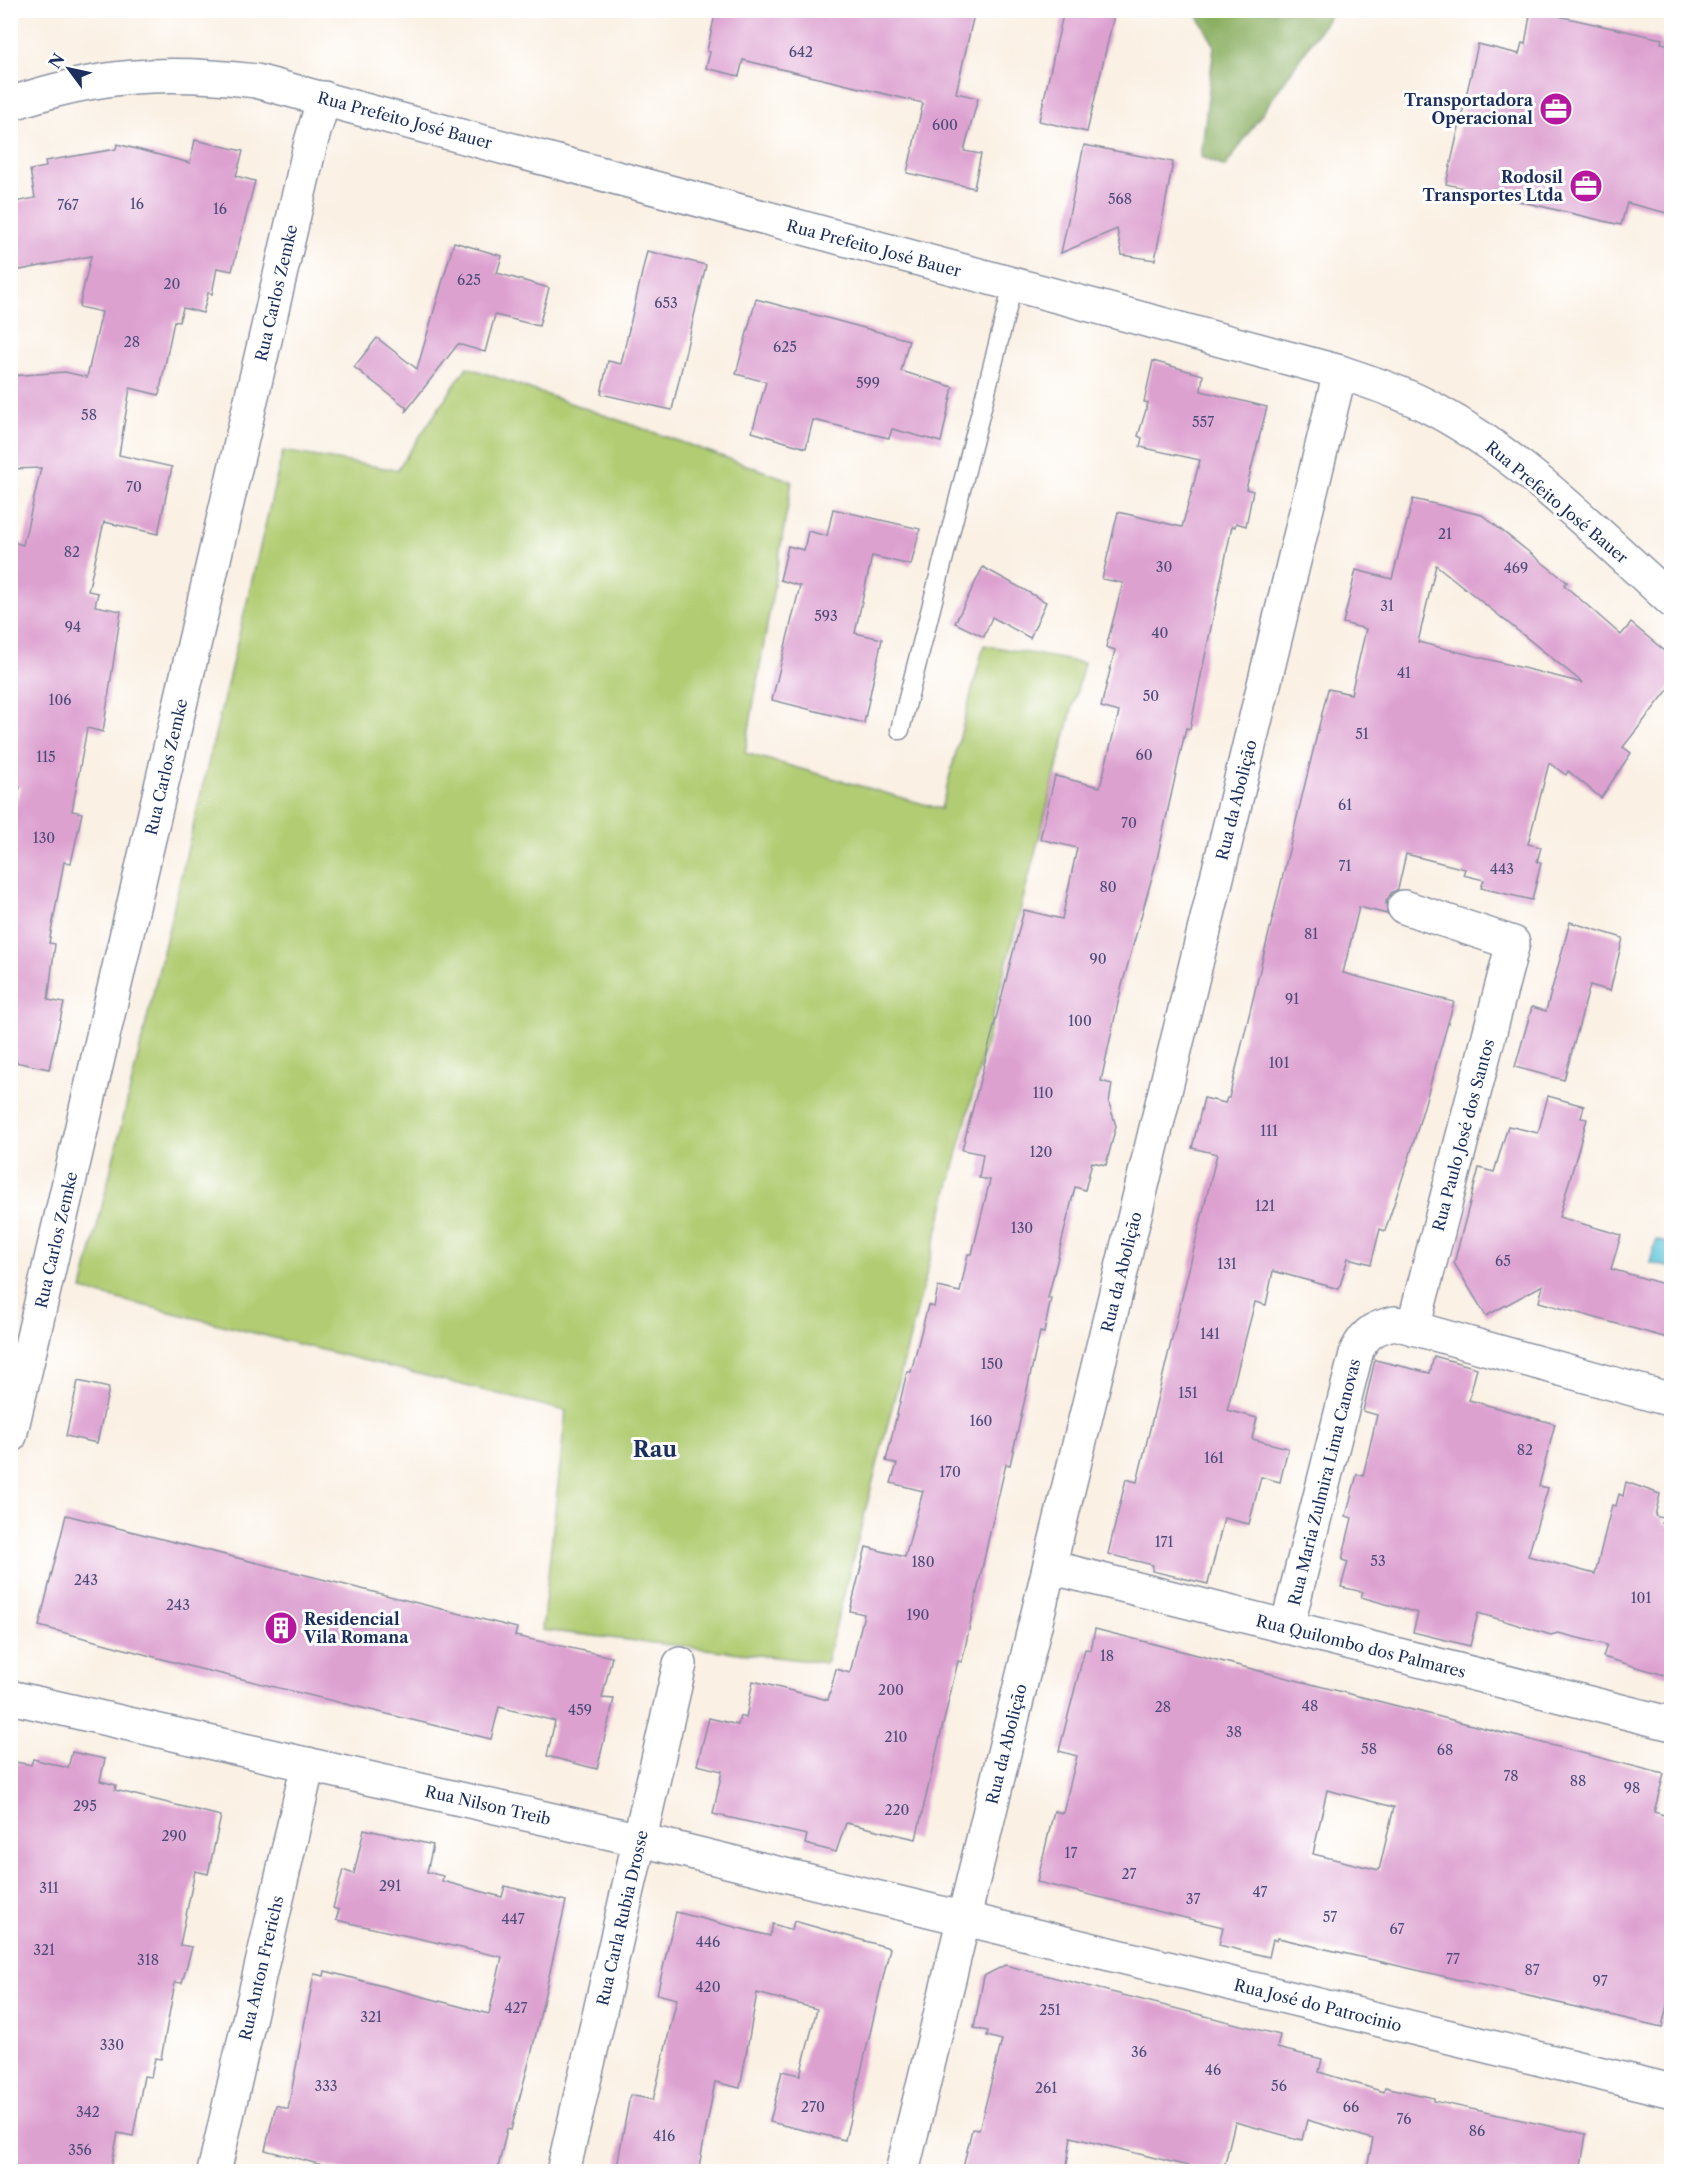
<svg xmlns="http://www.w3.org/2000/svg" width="1682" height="2182" font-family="'Libre Caslon Text',serif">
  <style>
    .green { fill: #b1cc72; stroke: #667e68; stroke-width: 1.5 }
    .forest { fill: #8cb064; stroke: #547061; stroke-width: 1.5 }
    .water { fill: #5bc4d7; stroke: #3b7a9a; stroke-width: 1.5 }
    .building { fill: #dda1d0; fill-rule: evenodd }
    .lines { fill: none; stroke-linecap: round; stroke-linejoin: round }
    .service-casing { stroke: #8a90a0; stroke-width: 21 }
    .minor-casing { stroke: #8a90a0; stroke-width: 36 }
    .tertiary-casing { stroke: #8a90a0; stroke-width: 36 }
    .service { stroke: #fff; stroke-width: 18 }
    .minor { stroke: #fff; stroke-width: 33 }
    .tertiary { stroke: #fff; stroke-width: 33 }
    .labels { text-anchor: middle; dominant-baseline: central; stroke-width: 6; stroke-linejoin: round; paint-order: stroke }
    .number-label { font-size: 14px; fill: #4c4c7a }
    .poi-label { font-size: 16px; font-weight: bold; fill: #1b2f5e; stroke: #fff; text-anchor: end }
    .street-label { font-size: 16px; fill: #1b2f5e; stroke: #fff }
    .district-label { font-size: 22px; font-weight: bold; fill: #1b2f5e; stroke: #fff }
  </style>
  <rect width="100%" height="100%" fill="#fff"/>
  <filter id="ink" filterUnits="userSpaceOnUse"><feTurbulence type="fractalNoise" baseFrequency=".0167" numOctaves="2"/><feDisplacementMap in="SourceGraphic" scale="12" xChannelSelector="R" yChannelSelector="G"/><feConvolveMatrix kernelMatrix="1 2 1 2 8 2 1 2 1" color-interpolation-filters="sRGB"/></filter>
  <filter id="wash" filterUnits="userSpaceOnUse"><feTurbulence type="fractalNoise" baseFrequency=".008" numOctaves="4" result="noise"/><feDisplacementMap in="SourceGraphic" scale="24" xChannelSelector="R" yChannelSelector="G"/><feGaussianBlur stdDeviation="1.35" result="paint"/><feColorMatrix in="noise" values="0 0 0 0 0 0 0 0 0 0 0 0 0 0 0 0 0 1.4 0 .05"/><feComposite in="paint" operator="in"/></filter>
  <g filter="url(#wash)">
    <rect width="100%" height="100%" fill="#faf0e3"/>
    <polygon class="green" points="467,367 792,481 745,753 941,809 984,645 1084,663 826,1663 542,1630 566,1411 82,1290 283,451 397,470"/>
    <polygon class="forest" points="1195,11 1333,11 1225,167 1201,157 1214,45"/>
    <polygon class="water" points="1656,1240 1671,1244 1671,1268 1650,1263"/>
    <g id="blocks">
      <g class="building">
        <polygon points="716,10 975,10 956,93 978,98 964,151 981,154 974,188 907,173 923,103 743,60 739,76 706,68 710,52 707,51"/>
        <polygon points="1064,10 1096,10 1114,15 1087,132 1039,121"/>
        <polygon points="1531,10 1662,39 1661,43 1671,45 1671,214 1627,203 1621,225 1446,184 1478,44 1519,54 1522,43 1525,44"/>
        <polygon points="195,140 243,151 236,176 255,181 232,271 217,268 212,294 208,293 203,313 183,308 179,322 174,321 159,395 130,388 119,455 172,467 158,534 104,522 88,591 98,593 95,606 121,611 103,732 87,728 72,811 82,813 71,863 64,862 49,943 55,944 48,1000 64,1003 49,1069 10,1061 10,827 20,787 10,785 10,541 23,545 41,468 10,469 10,376 65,372 87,377 102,312 79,307 91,256 10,272 10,203 35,198 30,170 46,167 45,161 116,149 117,144 190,163"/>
        <polygon points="1084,145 1173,162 1155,260 1122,255 1117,229 1061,253"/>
        <polygon points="454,242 502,256 497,273 549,288 539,326 495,315 485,352 458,344 406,411 406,407 354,367 377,338 417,369"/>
        <polygon points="647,251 706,265 672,410 601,394 608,361 621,364"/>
        <polygon points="756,299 909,340 901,371 953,387 941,442 892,429 889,438 813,420 806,448 752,432 766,382 736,374"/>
        <polygon points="1153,361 1203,375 1201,391 1267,407 1246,489 1253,491 1246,526 1236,523 1235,527 1232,526 1190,729 1186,728 1157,859 1121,989 1101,1081 1112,1084 1109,1103 1116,1126 1106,1165 1092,1162 1085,1190 1075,1187 1048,1298 1051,1298 1044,1333 1040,1332 1010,1465 1006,1464 988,1541 962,1662 958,1661 916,1839 846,1823 836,1852 805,1844 807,1835 713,1814 722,1771 697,1765 709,1718 738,1725 740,1716 746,1718 753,1681 828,1700 836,1669 850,1673 864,1614 850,1611 866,1547 905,1557 923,1491 891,1483 897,1464 886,1461 907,1372 911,1372 928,1305 934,1307 938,1287 960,1292 968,1254 972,1254 990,1180 979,1178 983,1154 962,1150 1024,910 1062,919 1077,848 1040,839 1055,776 1100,787 1119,712 1101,707 1115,650 1106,647 1123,583 1102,579 1118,512 1182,527 1200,460 1140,447 1142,438 1138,436 1148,403 1144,402"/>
        <path d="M1413,499L1482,515L1567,582L1564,585L1621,635L1631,623L1671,656V686L1623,747L1631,753L1601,798L1568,771L1566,775L1549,763L1528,844L1541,847L1537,862L1541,863L1532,900L1481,888L1484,880L1463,875L1465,869L1406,854L1398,889L1391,893L1386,902L1387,914L1359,907L1343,973L1454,1002L1410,1155L1385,1231L1380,1229L1371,1264L1348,1258L1339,1289L1273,1271L1266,1305L1255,1302L1227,1410L1257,1418L1252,1439L1288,1448L1280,1482L1261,1477L1249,1524L1224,1518L1208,1584L1152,1571L1153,1565L1108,1554L1126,1479L1137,1482L1217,1154L1192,1148L1204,1098L1225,1103L1227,1098H1229L1328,689L1351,694L1366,629L1343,623L1356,570L1392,579ZM1436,565L1583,683L1418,642Z"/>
        <polygon points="833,509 920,529 911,565 872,556 855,633 882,639 864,723 772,700 800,586 780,580 788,546 804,550 808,531 827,536"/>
        <polygon points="983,567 1046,602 1030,638 992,617 984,637 955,623"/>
        <polygon points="1570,922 1623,938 1610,991 1590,985 1564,1080 1515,1067 1532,1007 1546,1011"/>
        <polygon points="1548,1096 1584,1106 1581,1118 1587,1119 1559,1217 1621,1235 1611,1269 1671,1286 1671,1339 1539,1302 1543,1285 1486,1316 1454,1263 1479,1168 1494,1172 1508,1126 1538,1133"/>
        <polygon points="1434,1356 1477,1368 1469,1400 1555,1424 1539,1486 1548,1488 1528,1556 1595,1574 1612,1505 1616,1506 1619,1494 1623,1496 1626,1482 1660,1494 1655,1516 1663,1518 1662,1523 1671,1526 1671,1677 1603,1657 1607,1645 1558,1633 1551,1635 1478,1613 1470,1646 1413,1632 1418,1613 1361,1597 1363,1592 1341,1587 1348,1562 1342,1560 1352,1518 1346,1516 1357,1474 1363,1476 1377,1415 1363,1411 1375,1360 1430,1373"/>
        <polygon points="78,1381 109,1388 97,1443 66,1436"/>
        <polygon points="66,1515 517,1628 515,1636 612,1657 602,1698 614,1699 597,1769 547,1756 555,1721 499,1707 491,1739 192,1667 39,1626"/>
        <path d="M1095,1629L1664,1774L1654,1812L1671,1817V1988L1662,2027L1278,1938L1277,1941L1273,1939L1269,1957L1219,1945L1223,1927L1037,1882L1054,1811L1063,1813L1077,1756L1059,1751L1085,1649L1091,1650ZM1327,1790L1394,1807L1379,1870L1313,1854Z"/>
        <polygon points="72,1752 105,1759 100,1781 116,1785 115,1790 221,1816 208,1874 195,1871 180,1945 192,1947 182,1983 175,1982 161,2059 155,2058 151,2077 144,2076 133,2136 118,2133 110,2172 10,2172 10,1761 31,1765 33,1759 68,1768"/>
        <polygon points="364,1829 433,1845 427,1872 443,1876 442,1881 502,1897 505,1886 566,1901 532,2051 511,2130 507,2129 497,2172 349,2172 265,2150 276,2105 288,2109 314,1974 324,1976 325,1971 489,2014 502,1957 336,1920 339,1910 333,1908 343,1870 354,1874"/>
        <polygon points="676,1912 770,1936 773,1924 792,1930 794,1921 890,1948 845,2140 770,2122 782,2071 800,2075 817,2009 757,1993 740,2088 715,2082 698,2172 616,2172 630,2095 653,2100 677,1999 657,1994"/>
        <polygon points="1005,1965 1280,2035 1277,2048 1322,2059 1319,2072 1384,2092 1385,2087 1434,2098 1434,2101 1586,2134 1580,2172 1366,2172 1373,2139 1307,2120 1302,2140 1235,2122 1223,2172 1212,2172 1071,2137 1066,2172 962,2172 972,2129 979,2130 1002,2040 987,2036 988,2031 974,2028 984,1976"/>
      </g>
    </g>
  </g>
  <g filter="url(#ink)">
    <use href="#blocks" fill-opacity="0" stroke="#8a90a0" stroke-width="1.5"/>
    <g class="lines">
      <g class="service-casing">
        <polyline id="service" points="900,730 1013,285"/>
      </g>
      <g class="minor-casing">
        <g id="minor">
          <polyline points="1404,907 1513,943 1413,1328"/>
          <polyline points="10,1436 311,142 324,98"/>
          <polyline points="1050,1567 1672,1724"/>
          <path d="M1287,1627L1357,1350C1366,1332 1376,1327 1395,1323L1672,1400"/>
          <polyline points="10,1697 641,1840 1672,2091"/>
          <polyline points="214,2172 308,1764"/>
          <polyline points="563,2172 680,1664"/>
          <polyline points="902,2172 1340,372"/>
        </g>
      </g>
      <g class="tertiary-casing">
        <path id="tertiary" d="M10,104C97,74 166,70 256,81L1340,372C1373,383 1406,394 1437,411C1525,459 1598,534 1672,601"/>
      </g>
      <use href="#service" class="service"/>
      <use href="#minor" class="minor"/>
      <use href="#tertiary" class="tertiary"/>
    </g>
  </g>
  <defs>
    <g id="office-disc" transform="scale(1.725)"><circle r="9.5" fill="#b5179e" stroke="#fff"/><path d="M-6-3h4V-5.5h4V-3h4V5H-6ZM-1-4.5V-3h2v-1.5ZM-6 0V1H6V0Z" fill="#fff"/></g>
    <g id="building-disc" transform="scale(1.725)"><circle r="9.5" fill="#b5179e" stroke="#fff"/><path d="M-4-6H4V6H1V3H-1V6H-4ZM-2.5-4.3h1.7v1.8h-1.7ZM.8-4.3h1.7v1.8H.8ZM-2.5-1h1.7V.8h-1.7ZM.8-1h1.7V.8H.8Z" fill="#fff"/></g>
  </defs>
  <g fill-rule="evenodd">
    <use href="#office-disc" x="1556" y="109"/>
    <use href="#office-disc" x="1586" y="186"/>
    <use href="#building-disc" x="281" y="1628"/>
  </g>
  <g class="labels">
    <g class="number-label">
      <text x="801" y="52">642</text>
      <text x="945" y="125">600</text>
      <text x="1120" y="199">568</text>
      <text x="137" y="204">16</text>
      <text x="68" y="205">767</text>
      <text x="220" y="209">16</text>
      <text x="469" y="280">625</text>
      <text x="172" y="284">20</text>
      <text x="666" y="303">653</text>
      <text x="132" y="342">28</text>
      <text x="785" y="347">625</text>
      <text x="868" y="383">599</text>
      <text x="89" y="415">58</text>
      <text x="1203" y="422">557</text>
      <text x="134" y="487">70</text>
      <text x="1445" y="534">21</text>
      <text x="72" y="552">82</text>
      <text x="1164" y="567">30</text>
      <text x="1516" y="568">469</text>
      <text x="1387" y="606">31</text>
      <text x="826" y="616">593</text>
      <text x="73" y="627">94</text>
      <text x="1160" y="633">40</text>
      <text x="1404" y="673">41</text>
      <text x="1151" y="696">50</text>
      <text x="60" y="700">106</text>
      <text x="1362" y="734">51</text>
      <text x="1144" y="755">60</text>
      <text x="46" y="757">115</text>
      <text x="1345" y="805">61</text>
      <text x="1129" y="823">70</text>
      <text x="44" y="838">130</text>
      <text x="1345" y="866">71</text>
      <text x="1502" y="869">443</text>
      <text x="1108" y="887">80</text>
      <text x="1311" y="934">81</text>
      <text x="1098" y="959">90</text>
      <text x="1292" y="999">91</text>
      <text x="1080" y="1021">100</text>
      <text x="1279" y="1063">101</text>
      <text x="1043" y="1093">110</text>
      <text x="1269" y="1131">111</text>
      <text x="1041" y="1152">120</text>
      <text x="1265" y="1206">121</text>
      <text x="1022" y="1228">130</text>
      <text x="1503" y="1261">65</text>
      <text x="1227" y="1264">131</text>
      <text x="1210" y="1334">141</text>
      <text x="992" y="1364">150</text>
      <text x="1188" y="1393">151</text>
      <text x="981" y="1421">160</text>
      <text x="1525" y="1450">82</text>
      <text x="1214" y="1458">161</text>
      <text x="950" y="1472">170</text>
      <text x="1164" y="1542">171</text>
      <text x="1378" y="1561">53</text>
      <text x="923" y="1562">180</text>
      <text x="86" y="1580">243</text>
      <text x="1641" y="1598">101</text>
      <text x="178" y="1605">243</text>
      <text x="918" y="1615">190</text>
      <text x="1107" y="1656">18</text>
      <text x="891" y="1690">200</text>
      <text x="1310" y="1706">48</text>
      <text x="1163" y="1707">28</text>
      <text x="580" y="1710">459</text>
      <text x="1234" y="1732">38</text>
      <text x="896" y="1737">210</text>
      <text x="1369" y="1749">58</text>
      <text x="1445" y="1750">68</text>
      <text x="1511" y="1776">78</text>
      <text x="1578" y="1781">88</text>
      <text x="1632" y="1788">98</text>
      <text x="85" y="1806">295</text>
      <text x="897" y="1810">220</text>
      <text x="174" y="1836">290</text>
      <text x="1071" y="1853">17</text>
      <text x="1129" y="1874">27</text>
      <text x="390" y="1886">291</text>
      <text x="49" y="1888">311</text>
      <text x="1260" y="1892">47</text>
      <text x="1193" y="1899">37</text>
      <text x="1330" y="1917">57</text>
      <text x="513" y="1919">447</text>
      <text x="1397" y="1929">67</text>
      <text x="708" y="1942">446</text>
      <text x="44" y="1950">321</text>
      <text x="1453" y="1959">77</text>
      <text x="148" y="1960">318</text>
      <text x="1532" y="1970">87</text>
      <text x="1600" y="1981">97</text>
      <text x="708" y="1987">420</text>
      <text x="516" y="2008">427</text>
      <text x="1050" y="2010">251</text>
      <text x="371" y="2017">321</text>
      <text x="112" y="2045">330</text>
      <text x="1139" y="2052">36</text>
      <text x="1213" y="2070">46</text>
      <text x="326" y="2086">333</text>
      <text x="1279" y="2086">56</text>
      <text x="1046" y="2088">261</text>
      <text x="813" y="2107">270</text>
      <text x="1351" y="2107">66</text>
      <text x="88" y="2112">342</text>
      <text x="1404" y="2119">76</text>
      <text x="1477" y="2131">86</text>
      <text x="664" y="2136">416</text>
      <text x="80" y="2150">356</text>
    </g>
    <g class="poi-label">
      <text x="1533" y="100">Transportadora<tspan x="1533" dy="18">Operacional</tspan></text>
      <text x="1563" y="177">Rodosil<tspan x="1563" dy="18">Transportes Ltda</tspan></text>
      <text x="304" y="1619" text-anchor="start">Residencial<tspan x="304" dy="18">Vila Romana</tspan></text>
    </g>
    <g class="street-label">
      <text transform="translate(405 120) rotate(15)">Rua Prefeito José Bauer</text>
      <text transform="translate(874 248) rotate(15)">Rua Prefeito José Bauer</text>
      <text transform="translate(276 293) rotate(-77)">Rua Carlos Zemke</text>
      <text transform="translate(1557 502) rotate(40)">Rua Prefeito José Bauer</text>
      <text transform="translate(166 767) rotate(-77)">Rua Carlos Zemke</text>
      <text transform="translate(1236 800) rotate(-76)">Rua da Abolição</text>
      <text transform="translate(1463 1135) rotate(-75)">Rua Paulo José dos Santos</text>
      <text transform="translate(56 1240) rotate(-77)">Rua Carlos Zemke</text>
      <text transform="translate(1121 1272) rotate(-76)">Rua da Abolição</text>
      <text transform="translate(1324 1482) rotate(-76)">Rua Maria Zulmira Lima Canovas</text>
      <text transform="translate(1361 1646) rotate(14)">Rua Quilombo dos Palmares</text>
      <text transform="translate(1006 1744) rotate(-76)">Rua da Abolição</text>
      <text transform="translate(488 1805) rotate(13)">Rua Nilson Treib</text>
      <text transform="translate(622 1918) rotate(-77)">Rua Carla Rubia Drosse</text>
      <text transform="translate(261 1968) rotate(-77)">Rua Anton Frerichs</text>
      <text transform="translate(1318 2005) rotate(14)">Rua José do Patrocinio</text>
    </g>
    <g class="district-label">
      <text x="655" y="1449">Rau</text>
    </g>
  </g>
  <rect width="1682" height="2182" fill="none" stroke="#fff" stroke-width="36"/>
  <g transform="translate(69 69) rotate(303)" stroke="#ffffff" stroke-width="4.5" paint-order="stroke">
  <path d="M0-4.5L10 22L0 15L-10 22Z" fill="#1b2f5e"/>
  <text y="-9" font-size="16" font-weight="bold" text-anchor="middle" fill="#1b2f5e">N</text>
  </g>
</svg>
